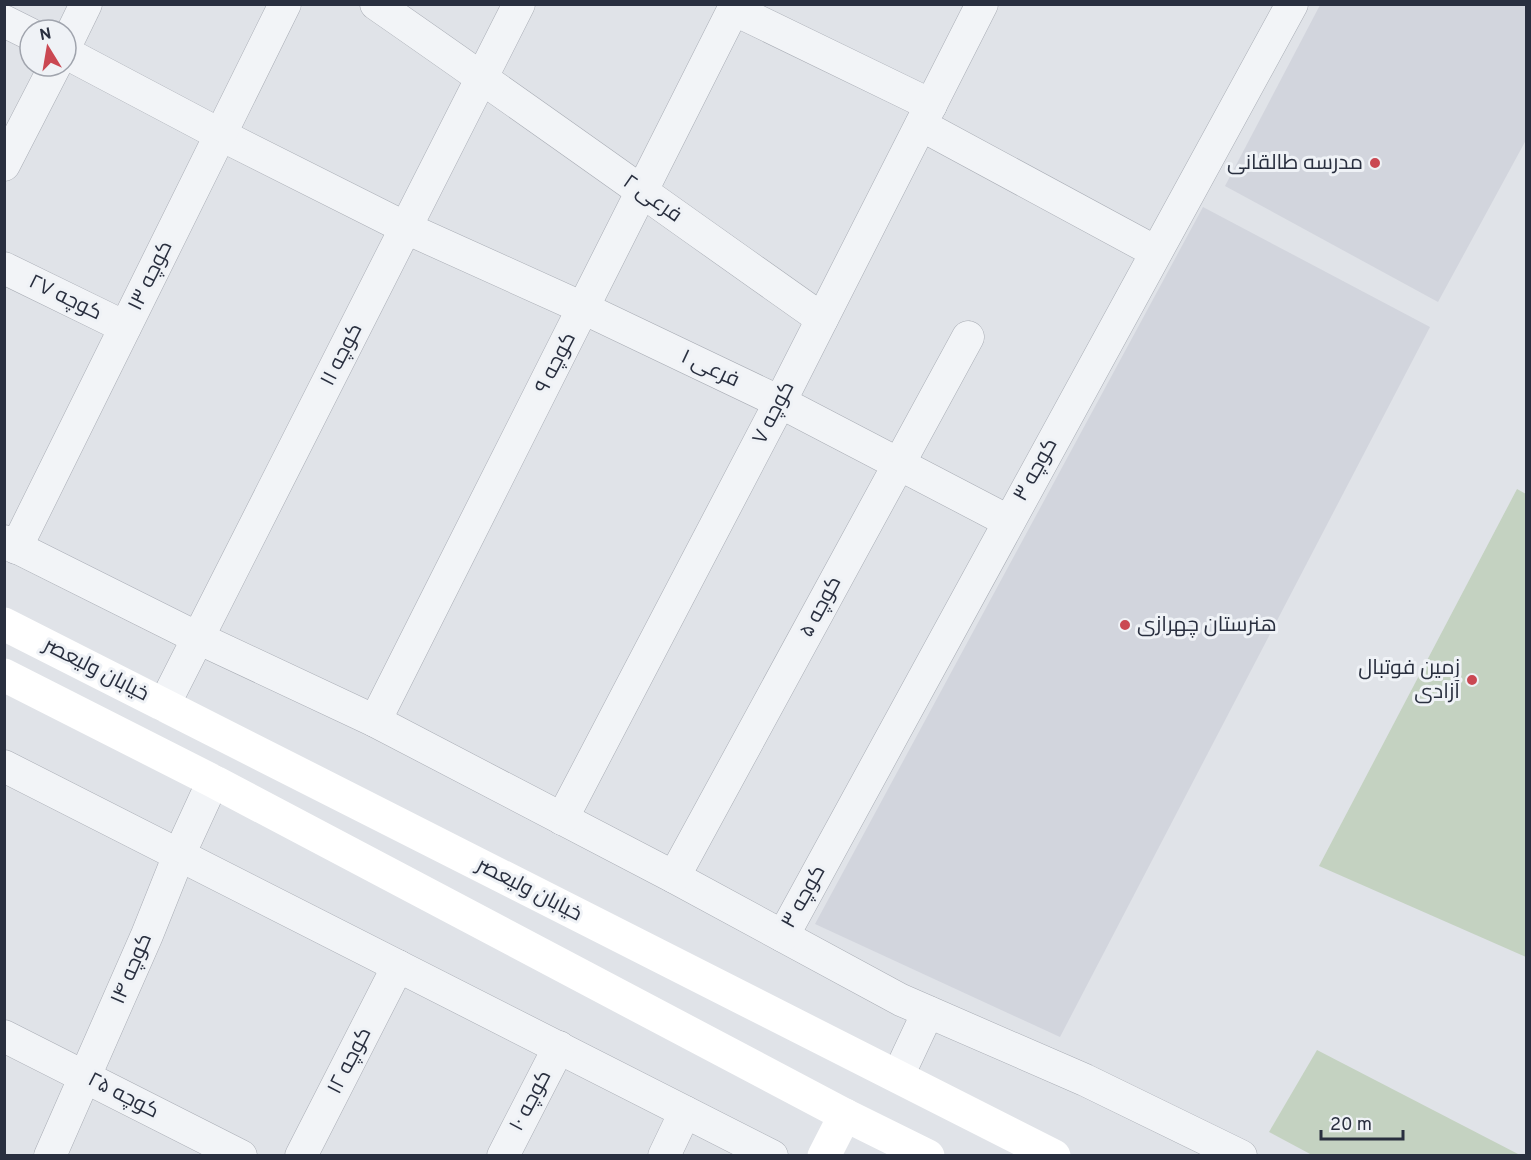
<svg xmlns="http://www.w3.org/2000/svg" width="1531" height="1160" font-family="Overpass,Cairo,sans-serif">
  <style>
    .built { fill: #d2d5dd }
    .green { fill: #c4d2c1 }
    .lines { fill: none; stroke-linecap: round; stroke-linejoin: round }
    .street-casing { stroke: #a9adb5; stroke-width: 33 }
    .street { stroke: #f2f4f7; stroke-width: 32 }
    .secondary { stroke: #fff; stroke-width: 33 }
    .poi-dot { fill: #ca4852; stroke: #eff2f6; stroke-width: 2 }
    .labels { text-anchor: middle; dominant-baseline: central; stroke-width: 6; stroke-linejoin: round; paint-order: stroke }
    .poi-label { font-size: 21px; fill: #292f3f; stroke: #eff2f6; text-anchor: end }
    .street-label { font-size: 21px; fill: #292f3f; stroke: #eff2f6 }
  </style>
  <rect width="100%" height="100%" fill="#e0e3e8"/>
  <g class="built">
    <polygon points="1320,5 1526,5 1526,140 1438,302 1225,186"/>
    <polygon points="1203,207 1430,327 1060,1037 815,924"/>
  </g>
  <g class="green">
    <polygon points="1517,489 1526,494 1526,957 1319,866"/>
    <polygon points="1317,1050 1520,1155 1312,1155 1269,1132"/>
  </g>
  <g class="lines">
    <g class="street-casing">
      <g id="street">
        <path d="M376,4C526,108 673,214 822,319"/>
        <polyline points="733,9 931,105"/>
        <polyline points="4,21 30,34"/>
        <polyline points="66,45 86,4"/>
        <polyline points="66,53 221,135 406,228 583,308 780,402 1008,521"/>
        <polyline points="921,125 1156,252"/>
        <polyline points="4,165 55,66"/>
        <polyline points="4,268 125,327"/>
        <polyline points="4,541 198,638 375,721 674,877 901,1000 1085,1080 1241,1156"/>
        <polyline points="16,548 285,4"/>
        <polyline points="164,705 519,4"/>
        <polyline points="375,721 736,4"/>
        <polyline points="4,766 772,1156"/>
        <polyline points="562,819 780,402 982,4"/>
        <polyline points="674,877 968,337"/>
        <polyline points="783,936 1292,4"/>
        <polyline points="4,1036 241,1156"/>
        <polyline points="898,1076 928,1012"/>
        <polyline points="50,1156 147,935 179,855 213,781"/>
        <polyline points="301,1156 398,966"/>
        <polyline points="503,1156 559,1047"/>
        <polyline points="664,1156 685,1112"/>
      </g>
    </g>
    <use href="#street" class="street"/>
    <g class="secondary">
      <polyline points="4,624 1054,1156"/>
      <polyline points="4,675 213,781 845,1115 928,1156"/>
      <polyline points="824,1156 845,1115"/>
    </g>
  </g>
  <g class="poi-dot">
    <circle cx="1375" cy="163" r="6"/>
    <circle cx="1125" cy="625" r="6"/>
    <circle cx="1472" cy="680" r="6"/>
  </g>
  <g class="labels">
    <g class="poi-label">
      <text x="1363" y="163">مدرسه طالقانی</text>
      <text x="1137" y="625" text-anchor="start">هنرستان چهرازی</text>
      <text x="1460" y="668">زمین فوتبال<tspan x="1460" dy="24">آزادی</tspan></text>
    </g>
    <g class="street-label">
      <text transform="translate(652 199) rotate(35)">فرعی ۲</text>
      <text transform="translate(151 276) rotate(-64)">کوچه ۱۳</text>
      <text transform="translate(65 298) rotate(26)">کوچه ۲۷</text>
      <text transform="translate(342 355) rotate(-63)">کوچه ۱۱</text>
      <text transform="translate(556 363) rotate(-63)">کوچه ۹</text>
      <text transform="translate(710 369) rotate(25)">فرعی ۱</text>
      <text transform="translate(774 413) rotate(-63)">کوچه ۷</text>
      <text transform="translate(1036 470) rotate(-61)">کوچه ۳</text>
      <text transform="translate(821 607) rotate(-62)">کوچه ۵</text>
      <text transform="translate(96 670) rotate(27)">خیابان ولیعصر</text>
      <text transform="translate(529 890) rotate(27)">خیابان ولیعصر</text>
      <text transform="translate(804 897) rotate(-61)">کوچه ۳</text>
      <text transform="translate(132 969) rotate(-67)">کوچه ۱۴</text>
      <text transform="translate(350 1061) rotate(-63)">کوچه ۱۲</text>
      <text transform="translate(123 1096) rotate(27)">کوچه ۲۵</text>
      <text transform="translate(531 1101) rotate(-62)">کوچه ۱۰</text>
    </g>
  </g>
  <rect width="1531" height="1160" fill="none" stroke="#292f3f" stroke-width="12"/>
  <g transform="translate(48 48) rotate(349)"><circle r="28" fill="#eff2f6" stroke="#a0a4ad" stroke-width="1.5"/>
  <path d="M0-4.5L10 22L0 15L-10 22Z" fill="#ca4852"/>
  <text y="-9" font-size="16" font-weight="bold" text-anchor="middle" fill="#292f3f">N</text>
  </g>
  <path d="M1321 1130v9h82v-9" fill="none" stroke="#292f3f" stroke-width="3"/>
  <text x="1330" y="1130" font-size="18" fill="#292f3f" stroke="#eff2f6" stroke-width="4.5" paint-order="stroke">20 m</text>
</svg>
